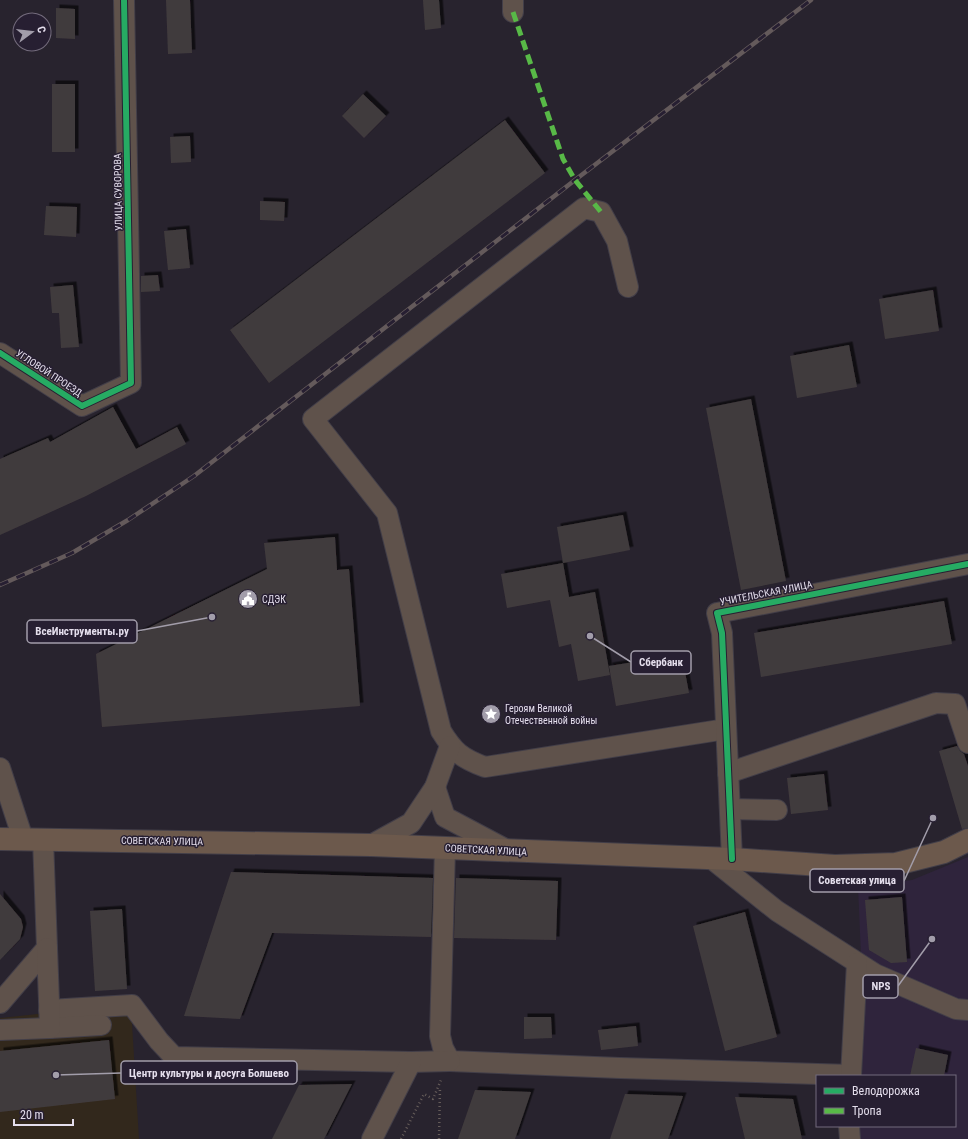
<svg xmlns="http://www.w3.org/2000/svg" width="968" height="1139" font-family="'Roboto Condensed',sans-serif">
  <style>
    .commercial { fill: #32281c }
    .built { fill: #2f243c }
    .building { fill: #413b3d; filter: url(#shadow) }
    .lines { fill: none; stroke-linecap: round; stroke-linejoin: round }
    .minor-casing { stroke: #423e48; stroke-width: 22 }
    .major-casing { stroke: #423e48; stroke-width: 24 }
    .path { stroke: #665d5a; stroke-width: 2.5; stroke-dasharray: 1 3; stroke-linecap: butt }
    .minor { stroke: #5f524b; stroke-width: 20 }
    .major { stroke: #6c594c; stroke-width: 22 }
    .rail-casing { stroke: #645a5b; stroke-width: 4.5 }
    .rail { stroke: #271f32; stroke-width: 3; stroke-dasharray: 9; stroke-linecap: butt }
    .quiet { stroke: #58b947; stroke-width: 5; stroke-dasharray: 10 5; stroke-linecap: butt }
    .cycleway-casing { stroke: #271f32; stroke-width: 8 }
    .cycleway { stroke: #26ab63; stroke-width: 6 }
    .labels { text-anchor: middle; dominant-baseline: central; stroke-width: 3; stroke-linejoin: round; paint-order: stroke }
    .street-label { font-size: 10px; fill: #e4deec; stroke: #271f32 }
    .poi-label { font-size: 10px; fill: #e4deec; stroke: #271f32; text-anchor: start }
    .leader { fill: none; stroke: #a29daa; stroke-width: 1.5 }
    .callout-dot { fill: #a29daa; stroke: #271f32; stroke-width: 1.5 }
    .callout { fill: #271f32; stroke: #a29daa; stroke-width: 1.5 }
    .callout-label { font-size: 11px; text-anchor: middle; font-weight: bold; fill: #e4deec }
  </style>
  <defs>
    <filter id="shadow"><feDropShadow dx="3.5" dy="-3.5" stdDeviation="0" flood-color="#0009"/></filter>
  </defs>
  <rect width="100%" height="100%" fill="#28232e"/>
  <polygon class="commercial" points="131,1007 139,1139 0,1139 0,1018 66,1011"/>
  <polygon class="built" points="968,857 968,1139 860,1139 860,1126 955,1126 955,1076 862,1076 864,1023 858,887 912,880"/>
  <g class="building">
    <polygon points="166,0 190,0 192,53 168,54"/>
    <polygon points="423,0 439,0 441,28 425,30"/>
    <polygon points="56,8 75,9 75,39 56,38"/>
    <rect x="52" y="84" width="23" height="68"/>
    <polygon points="363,94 386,116 364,138 342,116"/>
    <polygon points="505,120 545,173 269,383 230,330"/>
    <polygon points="190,136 191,162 171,163 170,137"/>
    <polygon points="260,201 285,202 284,221 260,220"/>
    <polygon points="46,206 77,207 76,237 44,235"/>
    <polygon points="186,229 190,268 168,270 164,231"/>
    <polygon points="158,275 160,291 141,292 141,276"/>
    <polygon points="73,285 79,347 61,348 59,313 52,313 50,287"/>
    <polygon points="933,290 939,331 885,339 879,299"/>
    <polygon points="849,345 857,387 797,398 790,356"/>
    <polygon points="751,399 786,581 741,590 706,408"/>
    <polygon points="113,407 136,449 177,427 186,444 86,496 0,535 0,459 48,438 50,442"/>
    <polygon points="623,515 630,550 563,563 557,527"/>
    <polygon points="335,537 337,570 349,569 360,706 102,727 96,654 267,569 264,543"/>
    <polygon points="563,563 569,597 595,592 610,675 578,681 571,644 559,647 550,600 507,608 501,574"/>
    <polygon points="944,601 952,644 761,677 754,633"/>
    <polygon points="682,656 689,693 616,706 609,666 634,662 634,665"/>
    <polygon points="957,746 960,751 964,754 968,766 968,828 962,829 939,751"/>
    <polygon points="824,774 828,810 791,814 787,778"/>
    <polygon points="231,872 433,878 431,937 272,933 240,1019 184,1016"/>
    <polygon points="456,878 558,881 556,940 454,938"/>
    <polygon points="0,894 21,919 23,927 20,939 0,960"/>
    <polygon points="902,897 907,962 891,963 869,950 865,900"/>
    <polygon points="122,909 127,989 95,991 90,911"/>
    <polygon points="745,912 777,1037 725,1051 693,926"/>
    <polygon points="524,1017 551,1017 552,1038 524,1039"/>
    <polygon points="636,1026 638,1046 601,1050 598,1030"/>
    <polygon points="109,1040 115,1099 0,1112 0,1051"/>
    <polygon points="916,1048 948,1055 944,1076 910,1076"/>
    <polygon points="352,1084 324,1139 272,1139 299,1085"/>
    <polygon points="475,1090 531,1092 515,1139 458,1139"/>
    <polygon points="625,1094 683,1096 668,1139 610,1139"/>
    <polygon points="735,1097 793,1099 802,1139 745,1139"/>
  </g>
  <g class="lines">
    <g class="minor-casing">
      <g id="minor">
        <polyline points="513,12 513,0"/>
        <path d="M628,287L617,241L601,212L584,208L313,419L387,513L441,731C454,752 461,758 485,767L726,729"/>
        <polyline points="0,353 82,406 131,383 124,0"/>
        <polyline points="0,768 23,839"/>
        <polyline points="728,773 936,703 955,704 968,743"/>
        <polyline points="435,787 445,817 509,851"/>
        <polyline points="730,809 777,810"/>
        <polyline points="371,845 411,823 435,787 450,746"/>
        <polyline points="445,848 440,1036 443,1048 450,1061 620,1068 851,1075"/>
        <polyline points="712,859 777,911 875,974 956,1009 968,1010"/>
        <polyline points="732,859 722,633 717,613 968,564"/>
        <polyline points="0,1003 47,948 43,839"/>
        <polyline points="49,1010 132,1005 159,1041 174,1057 411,1062 450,1061"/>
        <polyline points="50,1028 101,1025"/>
        <polyline points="0,1030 50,1028 47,948"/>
        <polyline points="851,1076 857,963"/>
        <polyline points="849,1126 850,1139"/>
        <polyline points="372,1139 411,1062"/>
      </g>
    </g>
    <g class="major-casing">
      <polyline id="major" points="0,839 371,845 732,859 835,866 896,864 944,852 968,840"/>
    </g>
    <g class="path">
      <polyline points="401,1139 424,1094 433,1099 441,1080"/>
      <polyline points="439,1139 440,1087"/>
    </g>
    <use href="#minor" class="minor"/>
    <use href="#major" class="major"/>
    <g class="rail-casing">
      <polyline id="rail" points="0,585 72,553 128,520 194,476 575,180 811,0"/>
    </g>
    <use href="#rail" class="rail"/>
    <polyline class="quiet" points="513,12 563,159 575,180 601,212"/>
    <g class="cycleway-casing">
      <g id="cycleway">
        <polyline points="0,353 82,406 131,383 124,0"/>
        <polyline points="732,859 722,633 717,613 968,564"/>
      </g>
    </g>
    <use href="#cycleway" class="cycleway"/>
  </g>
  <defs>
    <g id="civic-disc" transform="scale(1)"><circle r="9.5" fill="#a29daa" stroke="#271f32"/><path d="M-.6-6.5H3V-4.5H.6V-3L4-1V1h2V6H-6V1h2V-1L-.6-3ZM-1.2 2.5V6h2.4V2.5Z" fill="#fff"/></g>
    <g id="sight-disc" transform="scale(1)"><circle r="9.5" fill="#a29daa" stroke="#271f32"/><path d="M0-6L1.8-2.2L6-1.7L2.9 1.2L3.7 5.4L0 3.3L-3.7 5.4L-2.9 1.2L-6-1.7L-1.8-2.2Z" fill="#fff"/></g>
  </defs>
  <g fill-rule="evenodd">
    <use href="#civic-disc" x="248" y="599"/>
    <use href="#sight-disc" x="491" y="714"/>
  </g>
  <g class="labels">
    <g class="street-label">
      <text transform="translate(118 192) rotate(-91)">УЛИЦА СУВОРОВА</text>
      <text transform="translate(49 373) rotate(33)">УГЛОВОЙ ПРОЕЗД</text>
      <text transform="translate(766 593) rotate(-11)">УЧИТЕЛЬСКАЯ УЛИЦА</text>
      <text transform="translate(162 841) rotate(1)">СОВЕТСКАЯ УЛИЦА</text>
      <text transform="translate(486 850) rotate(3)">СОВЕТСКАЯ УЛИЦА</text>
    </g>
    <g class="poi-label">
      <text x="262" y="599">СДЭК</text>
      <text x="505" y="708">Героям Великой<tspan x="505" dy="12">Отечественной войны</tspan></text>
    </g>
  </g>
  <path class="leader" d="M212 617L137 631M590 636L631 662M933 818L904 881M932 939L898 986M56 1075L121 1073"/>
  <g class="callout-dot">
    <circle cx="212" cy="617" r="4"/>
    <circle cx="590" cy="636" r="4"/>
    <circle cx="933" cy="818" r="4"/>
    <circle cx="932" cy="939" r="4"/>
    <circle cx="56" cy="1075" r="4"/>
  </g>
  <g class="callout">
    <rect x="27" y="620" width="110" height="23" rx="4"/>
    <rect x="631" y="651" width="60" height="23" rx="4"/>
    <rect x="810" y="869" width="94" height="23" rx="4"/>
    <rect x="863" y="975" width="35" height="23" rx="4"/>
    <rect x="121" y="1061" width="176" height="23" rx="4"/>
  </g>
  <g class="callout-label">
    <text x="82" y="635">ВсеИнструменты.ру</text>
    <text x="661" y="666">Сбербанк</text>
    <text x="857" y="884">Советская улица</text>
    <text x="881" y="990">NPS</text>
    <text x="209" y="1077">Центр культуры и досуга Болшево</text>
  </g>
  <rect x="816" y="1075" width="140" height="52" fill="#271f32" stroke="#736b7c"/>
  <rect x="824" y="1088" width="20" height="6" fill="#26ab63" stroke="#736b7c"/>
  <text x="852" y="1095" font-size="12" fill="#e4deec">Велодорожка</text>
  <rect x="824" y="1108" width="20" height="6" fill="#58b947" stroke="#736b7c"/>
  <text x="852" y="1115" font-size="12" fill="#e4deec">Тропа</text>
  <g transform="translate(32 32) rotate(75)"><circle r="19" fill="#271f32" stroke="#736b7c"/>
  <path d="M0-3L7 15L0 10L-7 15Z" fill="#a29daa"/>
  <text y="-6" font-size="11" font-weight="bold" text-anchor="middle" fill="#e4deec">С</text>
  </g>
  <path d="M14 1119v6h59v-6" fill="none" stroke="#e4deec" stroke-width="2"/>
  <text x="20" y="1119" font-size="12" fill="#e4deec" stroke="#271f32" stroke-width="3" paint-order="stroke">20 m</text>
</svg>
